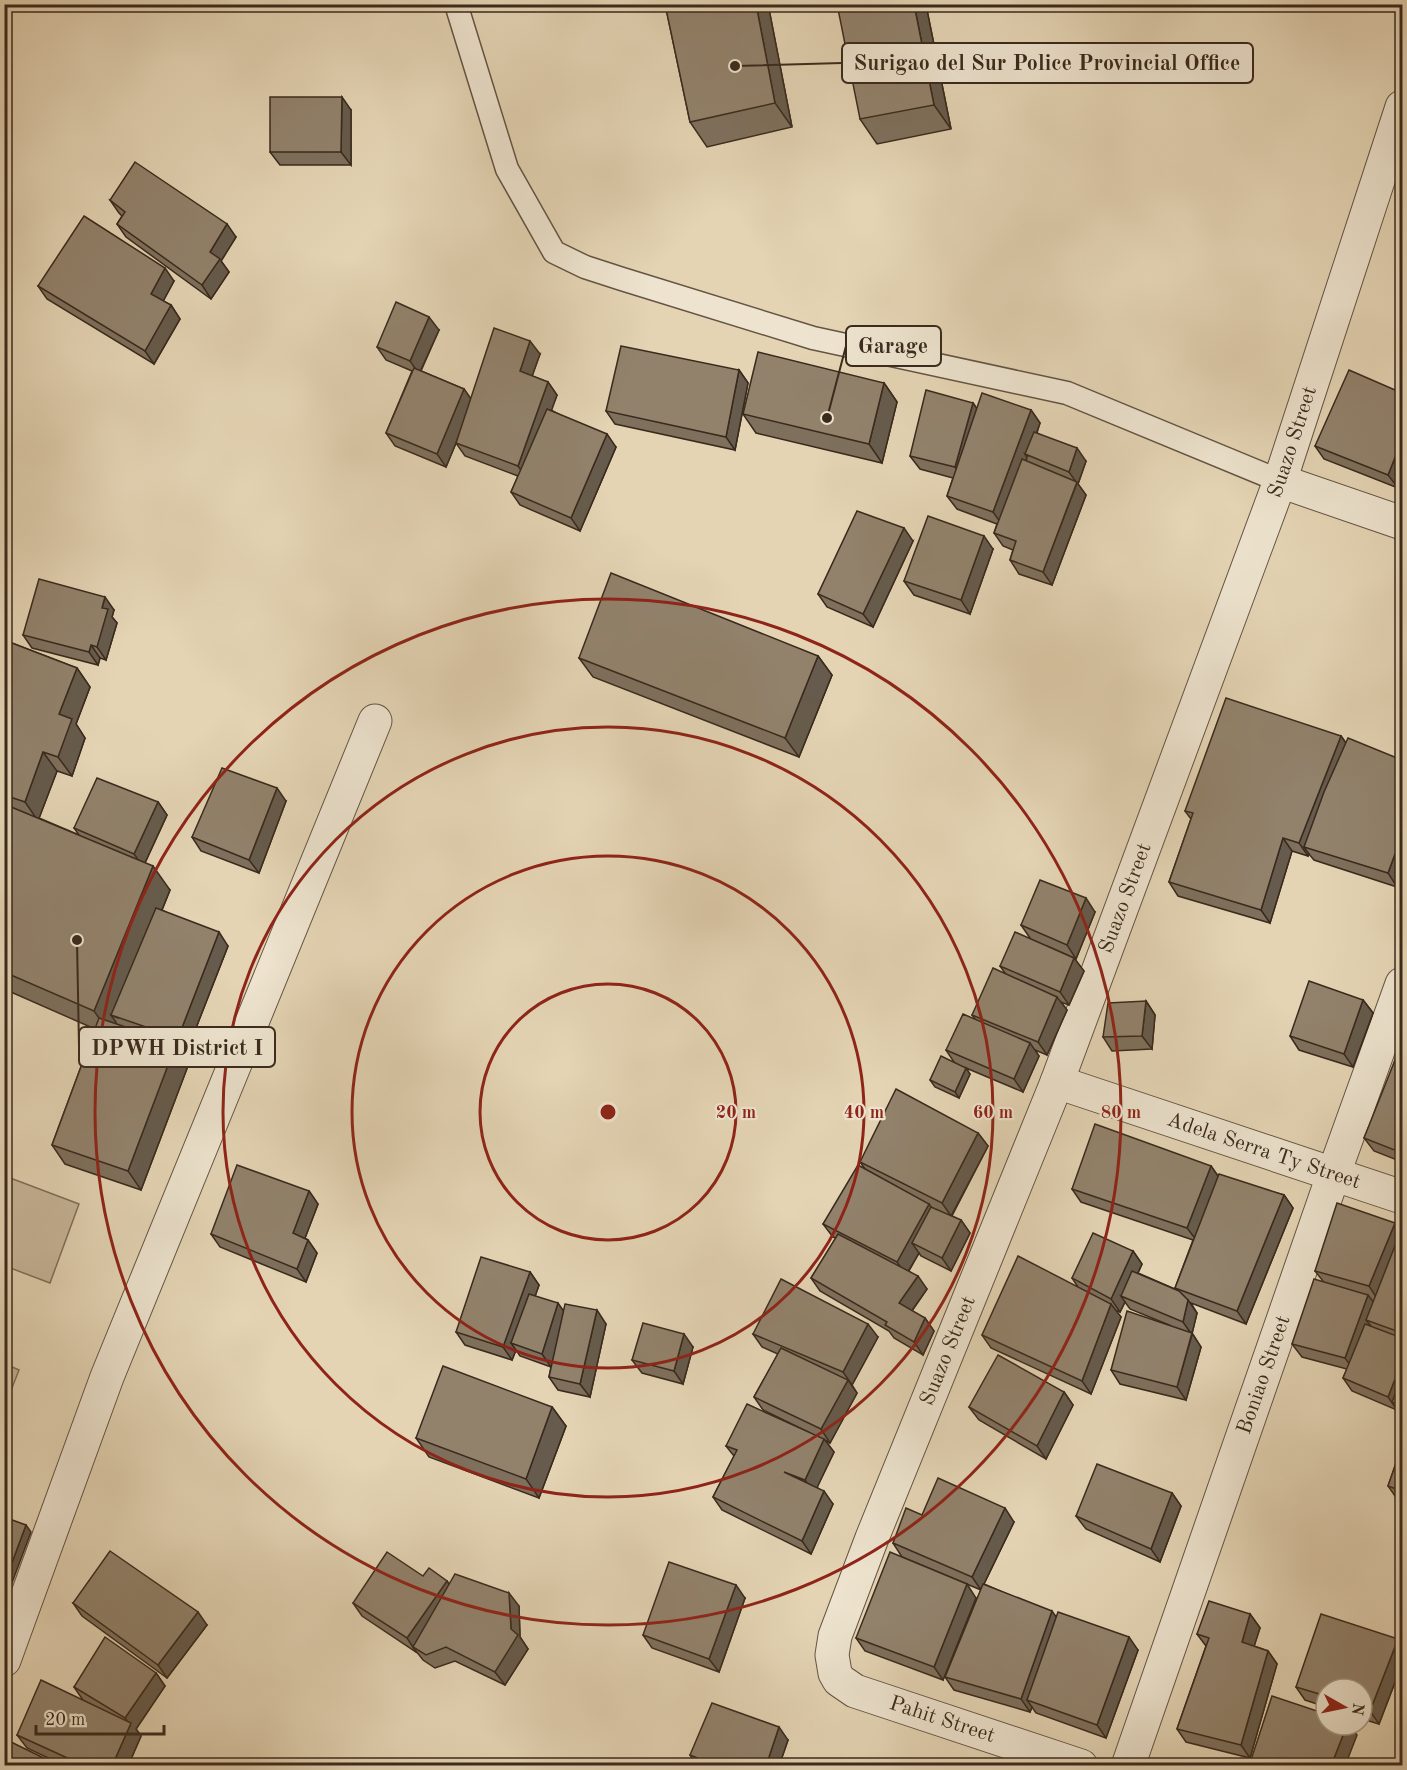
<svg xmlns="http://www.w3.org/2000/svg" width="1407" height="1770" font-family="'Old Standard TT',serif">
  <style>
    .pitch { fill: #c7b79a; stroke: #80705c; stroke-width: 1.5 }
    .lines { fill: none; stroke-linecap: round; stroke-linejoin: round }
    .service-casing { stroke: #645443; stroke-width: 25 }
    .minor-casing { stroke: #645443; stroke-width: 35 }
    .service { stroke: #ede3ce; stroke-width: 22 }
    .minor { stroke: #ede3ce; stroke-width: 33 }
    .wall { fill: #7e705d; stroke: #3a2a1d; stroke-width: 1.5 }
    .shaded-wall { fill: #665b4c; stroke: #3a2a1d; stroke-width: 1.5 }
    .building { fill: #92826c; stroke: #3a2a1d; stroke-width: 1.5 }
    .ring { fill: none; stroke: #8f2418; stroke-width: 3 }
    .labels { text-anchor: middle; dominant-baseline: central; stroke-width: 4.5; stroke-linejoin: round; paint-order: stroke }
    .street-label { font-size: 21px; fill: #3a2a1d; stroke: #ede3ce }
    .centre { fill: #8f2418; stroke: #ede3ce; stroke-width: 3 }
    .ring-label { font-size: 18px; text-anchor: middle; font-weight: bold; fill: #8f2418; stroke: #ede3ce; stroke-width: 4.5; stroke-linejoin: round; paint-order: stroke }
    .leader { fill: none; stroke: #3a2a1d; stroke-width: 2 }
    .callout-dot { fill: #3a2a1d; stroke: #ede3ce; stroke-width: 2 }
    .callout { fill: #ede3ce; stroke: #3a2a1d; stroke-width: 2 }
    .callout-label { font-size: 22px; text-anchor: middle; font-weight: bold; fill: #3a2a1d }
  </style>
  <rect width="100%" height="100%" fill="#e4d4b4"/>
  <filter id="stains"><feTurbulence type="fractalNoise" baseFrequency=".00333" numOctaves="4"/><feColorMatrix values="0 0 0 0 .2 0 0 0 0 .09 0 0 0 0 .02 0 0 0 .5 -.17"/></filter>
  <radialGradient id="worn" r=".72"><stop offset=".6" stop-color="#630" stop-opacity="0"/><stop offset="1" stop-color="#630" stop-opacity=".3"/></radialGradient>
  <g class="pitch">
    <polygon points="5,1176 79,1204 50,1283 5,1266"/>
    <polygon points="5,1364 19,1370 5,1406"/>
  </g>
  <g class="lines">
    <g class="service-casing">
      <polyline id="service" points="456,4 507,169 554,252 585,267 622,279 813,338 1067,393 1280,481"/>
    </g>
    <g class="minor-casing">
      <g id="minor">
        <polyline points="1280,481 1402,523"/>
        <path id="s1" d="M1057,1082L1402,1197"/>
        <polyline points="4,1660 107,1377 375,721"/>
        <path id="s2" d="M1081,1766L855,1691L839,1680L835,1673L832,1655L835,1636L872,1538L1057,1082L1280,481L1402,107"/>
        <path id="s3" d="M1128,1766L1334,1173L1402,984"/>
      </g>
    </g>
    <use href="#service" class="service"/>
    <use href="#minor" class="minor"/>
  </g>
  <g class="wall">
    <polygon points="665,4 768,4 792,127 707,147 690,122"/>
    <polygon points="927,10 951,129 877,144 860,119"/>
    <polygon points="351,110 351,165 280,165 270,152"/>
    <polygon points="110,200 236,237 221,261 229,272 211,299 126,237 117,224 122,216 119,213"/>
    <polygon points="174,281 163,301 171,305 180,319 154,364 47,299 38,286"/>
    <polygon points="439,330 421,371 464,389 471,399 540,354 532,376 548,382 557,395 551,410 616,447 580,531 520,505 511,492 518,476 465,456 456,443 446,467 395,446 386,433 412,371 386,360 377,347"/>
    <polygon points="739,370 748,383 735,450 615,424 606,411"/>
    <polygon points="884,383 897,402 882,463 756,433 743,414"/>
    <polygon points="1402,393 1402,486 1400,482 1398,488 1324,459 1315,446"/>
    <polygon points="973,403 977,409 1031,410 1040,423 1037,433 1086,461 1078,484 1086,495 1052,585 1019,574 1010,560 1013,550 1003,546 994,533 997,524 957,509 947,496 953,478 920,469 910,456"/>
    <polygon points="913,541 873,627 827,607 818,594"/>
    <polygon points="993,549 970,614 914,595 904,581"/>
    <polygon points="114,610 112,617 117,623 106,660 100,658 98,665 32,648 23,635"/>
    <polygon points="4,640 77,668 90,687 76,724 85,738 72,776 57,771 39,818 79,835 74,828 158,802 167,815 145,863 170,890 162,910 228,946 187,1051 178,1048 189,1063 141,1190 65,1164 52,1145 95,1029 4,989"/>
    <polygon points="818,656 832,675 799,757 593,677 579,658"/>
    <polygon points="1341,736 1346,743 1402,760 1402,872 1397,887 1314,860 1309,854 1308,856 1292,851 1270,923 1178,896 1169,882 1191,819 1185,811"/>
    <polygon points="286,801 259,873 201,851 192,837"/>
    <polygon points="1095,912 1076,959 1047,946 1074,958 1084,971 1069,1005 1061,1002 1067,1010 1047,1055 1035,1050 1039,1056 1023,1092 966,1068 970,1074 959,1098 935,1087 930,1080 954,1062 946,1050 975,1019 972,1015 1005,973 1000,966 1030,938 1021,925"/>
    <polygon points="1363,1000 1373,1013 1353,1067 1299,1050 1290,1036"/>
    <polygon points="1146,1001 1155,1015 1152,1049 1112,1051 1103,1037"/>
    <polygon points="1402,1051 1402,1162 1374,1151 1364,1138"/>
    <polygon points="978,1133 988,1146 952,1216 961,1220 970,1233 951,1271 921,1256 919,1253 909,1271 927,1289 912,1311 925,1318 934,1331 923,1355 894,1338 889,1331 820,1291 811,1278 836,1238 833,1237 823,1224 865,1169 860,1162"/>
    <polygon points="1211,1166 1218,1176 1284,1195 1293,1208 1246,1324 1191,1303 1197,1313 1192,1333 1201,1347 1186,1400 1120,1384 1111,1370 1169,1325 1130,1309 1125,1302 1120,1312 1115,1310 1121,1317 1091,1394 991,1348 982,1335 1078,1287 1072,1278 1133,1251 1142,1264 1138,1273 1177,1290 1175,1288 1193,1240 1081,1202 1072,1189"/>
    <polygon points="309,1191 318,1204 305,1238 308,1240 317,1253 306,1282 220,1247 211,1234"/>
    <polygon points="1402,1234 1402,1416 1401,1415 1397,1410 1352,1391 1343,1378 1347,1369 1302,1357 1292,1344 1323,1281 1315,1271"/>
    <polygon points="530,1272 539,1285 535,1296 563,1310 606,1324 590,1397 558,1390 549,1377 551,1367 520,1356 516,1350 512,1360 465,1345 456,1332"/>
    <polygon points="753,1334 878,1337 852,1385 857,1393 830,1443 825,1440 834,1452 817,1487 833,1504 811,1554 722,1510 713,1497 734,1456 726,1446 808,1432 763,1410 754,1397 778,1354 762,1347"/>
    <polygon points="693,1347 683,1384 642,1373 632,1360"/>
    <polygon points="1064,1392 1073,1405 1046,1459 979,1420 969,1407"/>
    <polygon points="552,1407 566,1426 539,1498 429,1457 416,1438"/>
    <polygon points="1402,1446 1402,1501 1397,1499 1388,1486"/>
    <polygon points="1172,1493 1181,1506 1160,1562 1086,1529 1076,1516"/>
    <polygon points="922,1515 1014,1522 984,1584 1056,1616 1138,1650 1106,1738 1036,1713 1032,1707 1030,1712 954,1690 945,1677 981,1590 902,1557 893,1543"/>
    <polygon points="423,1576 447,1581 449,1584 519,1606 520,1637 528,1649 505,1685 455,1661 435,1668 423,1660 416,1651 416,1652 362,1616 353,1603"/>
    <polygon points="745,1598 719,1672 652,1648 643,1635"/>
    <polygon points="976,1598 943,1680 865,1651 856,1638"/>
    <polygon points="73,1603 207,1625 167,1678 82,1616"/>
    <polygon points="1250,1614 1260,1628 1254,1646 1268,1651 1277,1664 1250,1758 1186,1742 1177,1729 1206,1646 1197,1634"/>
    <polygon points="1398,1639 1402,1646 1402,1664 1379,1724 1362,1719 1362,1689 1326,1689 1326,1707 1305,1700 1296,1687"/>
    <polygon points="156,1673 165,1686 136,1729 141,1736 128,1766 65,1766 27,1748 17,1735 83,1700 74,1687"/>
    <polygon points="788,1740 779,1766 697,1766 690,1755"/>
  </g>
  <g class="shaded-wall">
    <polygon points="756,4 768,4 792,127 775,103"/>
    <polygon points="914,4 924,4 927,10 951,129 934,105"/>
    <polygon points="342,97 351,110 351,165 341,152"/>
    <polygon points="227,224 236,237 221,261 229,272 211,299 202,285 210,252"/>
    <polygon points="165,268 174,281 160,307 151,294"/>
    <polygon points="171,305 180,319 154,364 145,351"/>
    <polygon points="429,317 439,330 419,374 410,361"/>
    <polygon points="530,341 540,354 529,385 520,371"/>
    <polygon points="739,370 748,383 735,450 726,437"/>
    <polygon points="548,382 557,395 527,479 518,466"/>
    <polygon points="884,383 897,402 882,463 869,444"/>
    <polygon points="464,389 473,402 446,467 437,454"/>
    <polygon points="973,403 982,416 964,481 955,467"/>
    <polygon points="1031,410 1040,423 1028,456 1025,454 1027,458 1002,525 993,512"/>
    <polygon points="607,434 616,447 580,531 571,518"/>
    <polygon points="1402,440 1402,476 1398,488 1388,475"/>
    <polygon points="1077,448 1086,461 1078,484 1086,495 1052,585 1043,572 1077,483 1069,472"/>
    <polygon points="904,528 913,541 873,627 863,614"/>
    <polygon points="984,536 993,549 970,614 961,600"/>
    <polygon points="105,597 114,610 112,617 117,623 106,660 97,647 102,608"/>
    <polygon points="91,645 100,658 98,665 89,652"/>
    <polygon points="818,656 832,675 799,757 785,738"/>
    <polygon points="77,668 90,687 76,724 85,738 72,776 58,757 59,714"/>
    <polygon points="1341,736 1350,749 1304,847 1309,854 1308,856 1299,843"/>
    <polygon points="43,752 57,771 38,821 25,802"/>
    <polygon points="277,788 286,801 259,873 249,860"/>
    <polygon points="158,802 167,815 143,867 134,854"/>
    <polygon points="1402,835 1402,872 1397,887 1388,873"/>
    <polygon points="1283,838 1292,851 1270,923 1261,910"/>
    <polygon points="153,866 170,890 118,1018 111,1015 116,1022 111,1035 94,1011"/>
    <polygon points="1086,898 1095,912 1076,959 1067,945"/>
    <polygon points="219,932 228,946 187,1051 178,1038"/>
    <polygon points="1074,958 1084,971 1069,1005 1060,992"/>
    <polygon points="1057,997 1067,1010 1047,1055 1038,1042"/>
    <polygon points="1363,1000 1373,1013 1353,1067 1344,1054"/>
    <polygon points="1146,1001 1155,1015 1152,1049 1142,1036"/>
    <polygon points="1030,1043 1039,1056 1023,1092 1014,1079"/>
    <polygon points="176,1044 189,1063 141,1190 128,1171"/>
    <polygon points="966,1068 970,1074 959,1098 955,1092"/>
    <polygon points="978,1133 988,1146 951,1216 942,1203"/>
    <polygon points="1211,1166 1220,1179 1197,1241 1187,1228"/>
    <polygon points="309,1191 318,1204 302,1246 293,1233"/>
    <polygon points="1284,1195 1293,1208 1246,1324 1237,1311"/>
    <polygon points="929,1204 938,1217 912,1243 919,1253 906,1275 897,1262"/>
    <polygon points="961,1220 970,1233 951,1271 942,1258"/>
    <polygon points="1395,1223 1402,1235 1378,1300 1369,1286"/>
    <polygon points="308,1240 317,1253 306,1282 297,1269"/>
    <polygon points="1133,1251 1142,1264 1126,1298 1121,1296 1125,1302 1120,1312 1111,1299"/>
    <polygon points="530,1272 539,1285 518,1345 511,1343 516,1350 512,1360 503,1347"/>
    <polygon points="918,1276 927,1289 908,1316 899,1303"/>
    <polygon points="1368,1295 1378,1308 1366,1320 1371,1326 1354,1371 1345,1358"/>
    <polygon points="1188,1300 1197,1313 1192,1334 1192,1333 1201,1347 1186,1400 1177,1387 1192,1335 1183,1322"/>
    <polygon points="558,1303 567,1316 551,1367 542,1354"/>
    <polygon points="1111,1304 1121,1317 1091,1394 1082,1381"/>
    <polygon points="597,1310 606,1324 590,1397 580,1384"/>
    <polygon points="925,1318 934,1331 923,1355 914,1342"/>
    <polygon points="868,1324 878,1337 852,1385 843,1372"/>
    <polygon points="684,1334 693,1347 683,1384 674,1371"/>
    <polygon points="1402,1361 1402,1397 1392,1402 1397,1410 1388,1397"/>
    <polygon points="848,1380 857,1393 830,1443 821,1429"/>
    <polygon points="1064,1392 1073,1405 1046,1459 1037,1446"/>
    <polygon points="552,1407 566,1426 539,1498 526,1479"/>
    <polygon points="824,1439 834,1452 814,1494 805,1480"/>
    <polygon points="824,1491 833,1504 811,1554 802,1541"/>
    <polygon points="1172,1493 1181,1506 1160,1562 1151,1549"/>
    <polygon points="1005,1508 1014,1522 981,1590 972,1577"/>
    <polygon points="26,1525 31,1532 4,1604 4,1584"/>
    <polygon points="447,1581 456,1594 413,1647 416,1652 407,1638"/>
    <polygon points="967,1584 976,1598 943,1680 934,1667"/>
    <polygon points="736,1585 745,1598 719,1672 709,1659"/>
    <polygon points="509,1593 519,1606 520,1637 528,1649 505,1685 495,1672 511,1629"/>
    <polygon points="1052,1611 1061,1624 1027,1700 1032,1707 1030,1712 1021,1699"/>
    <polygon points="198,1612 207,1625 167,1678 158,1665"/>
    <polygon points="1250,1614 1260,1628 1251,1656 1242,1642"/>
    <polygon points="1129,1637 1138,1650 1106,1738 1097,1725"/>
    <polygon points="1398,1639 1402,1646 1402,1664 1379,1724 1370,1711"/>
    <polygon points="1268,1651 1277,1664 1250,1758 1241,1745"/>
    <polygon points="156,1673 165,1686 136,1729 141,1736 128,1766 112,1766 130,1725 125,1718"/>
    <polygon points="1347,1725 1350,1725 1357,1735 1345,1766 1331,1766"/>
    <polygon points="779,1727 788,1740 779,1766 766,1766"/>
  </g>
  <g class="building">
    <polygon points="665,4 756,4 775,103 690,122"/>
    <polygon points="837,4 914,4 934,105 860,119"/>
    <polygon points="270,97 342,97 341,152 270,152"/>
    <polygon points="135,162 227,224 210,252 220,259 202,285 117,224 125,212 110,200"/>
    <polygon points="84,216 165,268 151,294 171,305 145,351 38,286"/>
    <polygon points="396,302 429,317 410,361 377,347"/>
    <polygon points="494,328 530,341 520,371 548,382 518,466 456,443"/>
    <polygon points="621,346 739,370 726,437 606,411"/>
    <polygon points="758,352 884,383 869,444 743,414"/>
    <polygon points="414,368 464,389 437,454 386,433"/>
    <polygon points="1349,370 1402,393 1402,440 1388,475 1315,446"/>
    <polygon points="926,390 973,403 955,467 910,456"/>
    <polygon points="982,393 1031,410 993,512 947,496"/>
    <polygon points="547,409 607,434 571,518 511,492"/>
    <polygon points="1034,432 1077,448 1069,472 1025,454"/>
    <polygon points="1022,459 1077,482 1043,572 1010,560 1016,541 994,533"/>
    <polygon points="1402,474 1402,483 1400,482"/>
    <polygon points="857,511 904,528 863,614 818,594"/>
    <polygon points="928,516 984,536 961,600 904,581"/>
    <polygon points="611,573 818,656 785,738 579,658"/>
    <polygon points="39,579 105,597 102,608 108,609 97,647 91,645 89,652 23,635"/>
    <polygon points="4,640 77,668 59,714 72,719 58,757 43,752 25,802 4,795"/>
    <polygon points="1226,698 1341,736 1299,843 1283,838 1261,910 1169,882 1193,813 1185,811"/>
    <polygon points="1348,738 1402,760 1402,835 1388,873 1304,847 1324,792"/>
    <polygon points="222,768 277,788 249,860 192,837"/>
    <polygon points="97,778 158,802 134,854 74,828"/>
    <polygon points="4,804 153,866 94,1011 4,972"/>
    <polygon points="1040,880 1086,898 1067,945 1021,925"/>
    <polygon points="156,908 219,932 178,1038 111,1015"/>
    <polygon points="1015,932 1074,958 1060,992 1000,966"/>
    <polygon points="993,968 1057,997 1038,1042 972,1015"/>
    <polygon points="1309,981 1363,1000 1344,1054 1290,1036"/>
    <polygon points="1146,1001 1142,1036 1103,1037 1108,1003"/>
    <polygon points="963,1014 1030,1043 1014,1079 946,1050"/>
    <polygon points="99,1018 176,1044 128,1171 52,1145"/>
    <polygon points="1399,1050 1402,1051 1402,1153 1364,1138"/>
    <polygon points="941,1056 966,1068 955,1092 930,1080"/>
    <polygon points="896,1089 978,1133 942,1203 860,1162"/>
    <polygon points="1095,1124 1211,1166 1187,1228 1072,1189"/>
    <polygon points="237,1165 309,1191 293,1233 308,1240 297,1269 211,1234"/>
    <polygon points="858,1165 929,1204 897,1262 823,1224"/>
    <polygon points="1219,1174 1284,1195 1237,1311 1175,1288"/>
    <polygon points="1337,1203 1395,1223 1369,1286 1315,1271"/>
    <polygon points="931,1207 961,1220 942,1258 912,1243"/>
    <polygon points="1093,1233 1133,1251 1111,1299 1072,1278"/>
    <polygon points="1400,1233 1402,1234 1402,1333 1366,1320"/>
    <polygon points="838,1234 918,1276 899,1303 925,1318 914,1342 885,1325 887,1322 811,1278"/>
    <polygon points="1018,1256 1111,1304 1082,1381 982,1335"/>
    <polygon points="481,1257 530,1272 503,1347 456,1332"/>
    <polygon points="1132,1271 1179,1291 1188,1300 1183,1322 1121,1296"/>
    <polygon points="781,1279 868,1324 843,1372 753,1334"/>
    <polygon points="1314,1279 1368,1295 1345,1358 1292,1344"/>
    <polygon points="529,1294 558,1303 542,1354 511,1343"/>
    <polygon points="565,1304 597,1310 580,1384 549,1377"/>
    <polygon points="1127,1311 1192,1333 1177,1387 1111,1370"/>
    <polygon points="643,1323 684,1334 674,1371 632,1360"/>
    <polygon points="1365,1324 1402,1338 1402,1361 1388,1397 1343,1378"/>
    <polygon points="781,1348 848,1380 821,1429 754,1397"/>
    <polygon points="998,1355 1064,1392 1037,1446 969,1407"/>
    <polygon points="443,1366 552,1407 526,1479 416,1438"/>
    <polygon points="1402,1377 1402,1406 1392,1402"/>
    <polygon points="747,1404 824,1439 805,1480 784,1472 824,1491 802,1541 713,1497 737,1450 726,1446"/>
    <polygon points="1402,1446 1402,1491 1388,1486"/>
    <polygon points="1097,1464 1172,1493 1151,1549 1076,1516"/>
    <polygon points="938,1478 1005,1508 972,1577 893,1543 906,1508 922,1515"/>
    <polygon points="4,1517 26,1525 4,1584"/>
    <polygon points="110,1551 198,1612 158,1665 73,1603"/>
    <polygon points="387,1552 423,1576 429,1568 447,1581 407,1638 353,1603"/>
    <polygon points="890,1552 967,1584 934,1667 856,1638"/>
    <polygon points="669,1562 736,1585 709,1659 643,1635"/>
    <polygon points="455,1574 509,1593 511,1629 518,1635 495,1672 446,1647 426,1655 413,1647"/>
    <polygon points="983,1584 1052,1611 1021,1699 945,1677"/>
    <polygon points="1209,1601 1250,1614 1242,1642 1268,1651 1241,1745 1177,1729 1209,1638 1197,1634"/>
    <polygon points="1058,1612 1129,1637 1097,1725 1027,1700"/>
    <polygon points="1321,1614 1398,1639 1370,1711 1362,1708 1362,1689 1326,1689 1326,1696 1296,1687"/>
    <polygon points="105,1637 156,1673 125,1718 74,1687"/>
    <polygon points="41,1680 131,1723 112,1766 85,1766 17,1735"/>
    <polygon points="1272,1696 1326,1714 1326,1725 1347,1725 1331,1766 1249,1766"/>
    <polygon points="712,1703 779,1727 766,1766 717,1766 690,1755"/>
    <polygon points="9,1741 60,1766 4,1766 4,1753"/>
  </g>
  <g class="ring">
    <circle cx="608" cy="1112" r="128"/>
    <circle cx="608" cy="1112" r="256"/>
    <circle cx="608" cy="1112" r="385"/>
    <circle cx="608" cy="1112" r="513"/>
  </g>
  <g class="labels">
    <g class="street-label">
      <text stroke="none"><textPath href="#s2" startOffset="1582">Suazo Street</textPath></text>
      <text stroke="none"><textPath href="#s2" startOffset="1096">Suazo Street</textPath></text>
      <text stroke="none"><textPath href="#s1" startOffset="218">Adela Serra Ty Street</textPath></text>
      <text stroke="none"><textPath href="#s2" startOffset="610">Suazo Street</textPath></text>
      <text stroke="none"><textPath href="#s3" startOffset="414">Boniao Street</textPath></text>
      <text transform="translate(942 1720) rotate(18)">Pahit Street</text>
    </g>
  </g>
  <circle cx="608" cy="1112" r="9" class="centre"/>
  <g class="ring-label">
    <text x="736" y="1118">20 m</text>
    <text x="864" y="1118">40 m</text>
    <text x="993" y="1118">60 m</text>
    <text x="1121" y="1118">80 m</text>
  </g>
  <path class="leader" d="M735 66L842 63M827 418L846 346M77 940L79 1047"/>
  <g class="callout-dot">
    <circle cx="735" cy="66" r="6"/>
    <circle cx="827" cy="418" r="6"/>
    <circle cx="77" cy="940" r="6"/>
  </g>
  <g class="callout">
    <rect x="842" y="43" width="411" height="40" rx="6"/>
    <rect x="846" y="326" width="95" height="40" rx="6"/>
    <rect x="79" y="1027" width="196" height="40" rx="6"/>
  </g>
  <g class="callout-label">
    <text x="1047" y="70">Surigao del Sur Police Provincial Office</text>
    <text x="893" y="353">Garage</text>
    <text x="177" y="1055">DPWH District I</text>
  </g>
  <rect width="1407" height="1770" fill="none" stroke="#e4d4b4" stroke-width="24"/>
  <rect x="6" y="6" width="1395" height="1758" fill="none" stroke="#3a2a1d" stroke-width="3"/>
  <rect x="12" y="12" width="1383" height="1746" fill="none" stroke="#3a2a1d" stroke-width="1.5"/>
  <g transform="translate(1344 1707) rotate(99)"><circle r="28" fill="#ede3ce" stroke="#a59987" stroke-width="1.5"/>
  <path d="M0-4.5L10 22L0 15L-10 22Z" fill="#8f2418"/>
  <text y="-9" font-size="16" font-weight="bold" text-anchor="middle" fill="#3a2a1d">N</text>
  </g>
  <path d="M36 1725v9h128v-9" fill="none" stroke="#3a2a1d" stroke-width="3"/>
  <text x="45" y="1725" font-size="18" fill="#3a2a1d" stroke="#ede3ce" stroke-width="4.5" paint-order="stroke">20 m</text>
  <rect width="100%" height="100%" filter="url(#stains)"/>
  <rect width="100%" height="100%" fill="url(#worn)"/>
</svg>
